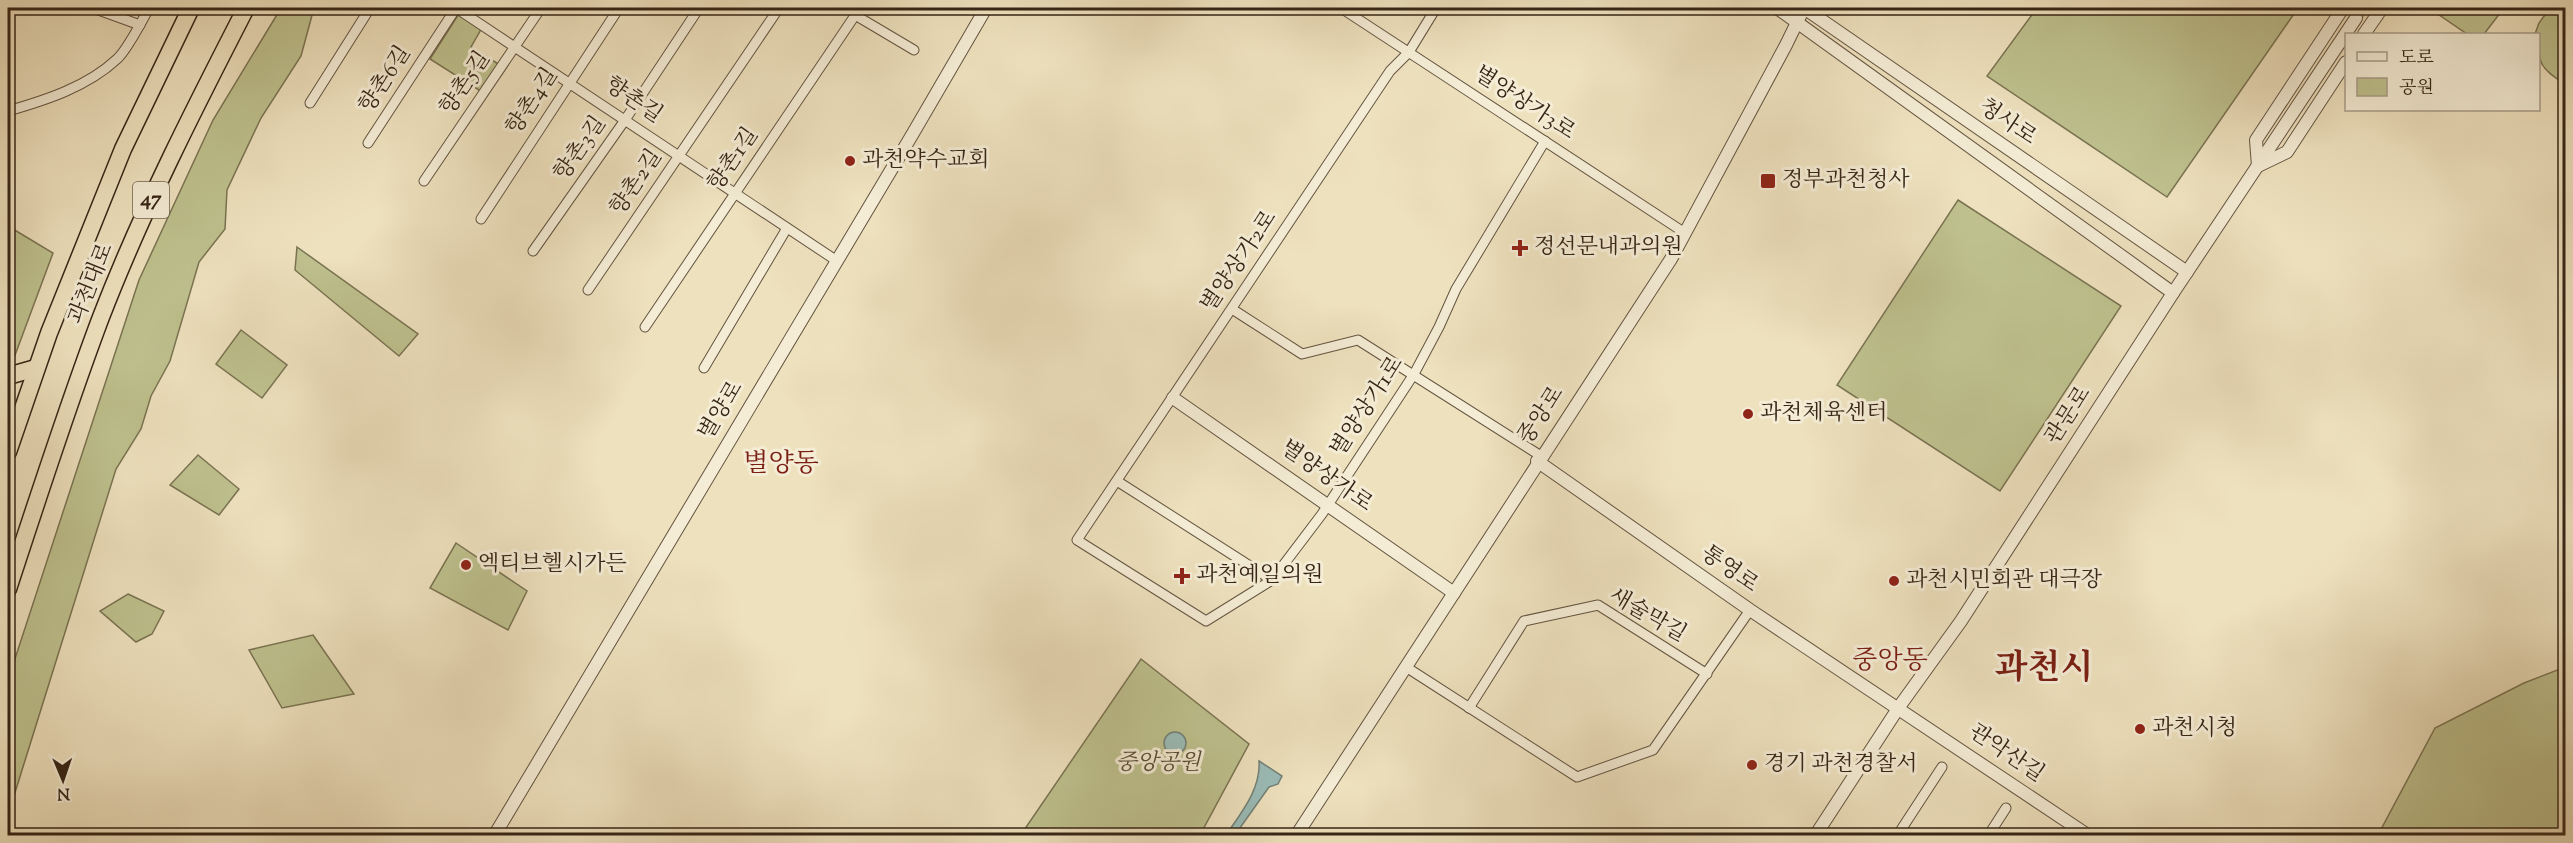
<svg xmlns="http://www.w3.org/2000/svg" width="2573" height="843" font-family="'Sorts Mill Goudy','Noto Serif KR',serif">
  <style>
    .green { fill: #bec18e; stroke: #7a7352; stroke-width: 1.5 }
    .water { fill: #9abcb7; stroke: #728077; stroke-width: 1.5 }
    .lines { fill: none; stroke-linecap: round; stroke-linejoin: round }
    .tertiary-tunnel { stroke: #c9bb9c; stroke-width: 12; stroke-dasharray: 12 6; stroke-linecap: butt }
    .minor-casing { stroke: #645440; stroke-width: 11 }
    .tertiary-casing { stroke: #645440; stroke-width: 14 }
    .trunk-casing { stroke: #362516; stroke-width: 19 }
    .minor { stroke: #f4ecd5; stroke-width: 9 }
    .tertiary { stroke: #f4ecd5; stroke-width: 12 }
    .trunk { stroke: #eee1be; stroke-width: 16 }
    .poi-dot { fill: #8f2418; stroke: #f4ecd5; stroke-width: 2 }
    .labels { text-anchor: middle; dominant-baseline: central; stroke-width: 6; stroke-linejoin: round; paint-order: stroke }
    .shield { fill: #f4ecd5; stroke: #6f614f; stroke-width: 1.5 }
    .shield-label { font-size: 21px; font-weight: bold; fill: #362516 }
    .street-label { font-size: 22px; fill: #362516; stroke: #f4ecd5 }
    .poi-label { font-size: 22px; fill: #362516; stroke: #f4ecd5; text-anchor: start }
    .park-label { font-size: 22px; font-style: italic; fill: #584c34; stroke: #f4ecd5 }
    .quarter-label { font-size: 26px; fill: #7a1f14; stroke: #f4ecd5 }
    .town-label { font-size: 34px; font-weight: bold; fill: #7a1f14; stroke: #f4ecd5 }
  </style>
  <rect width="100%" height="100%" fill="#eee1be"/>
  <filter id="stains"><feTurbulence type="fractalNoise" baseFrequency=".00333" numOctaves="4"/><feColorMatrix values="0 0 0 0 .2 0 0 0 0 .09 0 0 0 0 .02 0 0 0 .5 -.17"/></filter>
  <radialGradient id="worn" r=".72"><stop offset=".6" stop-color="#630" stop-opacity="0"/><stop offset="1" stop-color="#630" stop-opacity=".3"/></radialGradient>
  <g class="green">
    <polygon points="281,8 314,8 301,56 261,118 227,190 225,229 199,262 170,361 151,396 141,429 116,469 8,815 8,680 139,280 213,120"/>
    <polygon points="2037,8 2298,8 2167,197 1987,76"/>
    <polygon points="2429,8 2504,8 2484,34 2467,34"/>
    <path d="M2550,8H2565V84C2540,68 2538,64 2538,34H2535L2539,23Z"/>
    <polygon points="460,12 483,26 471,47 500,65 482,92 430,59"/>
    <polygon points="1958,200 2121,306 2000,491 1837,385"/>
    <polygon points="8,226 53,253 8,374"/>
    <polygon points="297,247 418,334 399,356 295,270"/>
    <polygon points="241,330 287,365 262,398 216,364"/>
    <polygon points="198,455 239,489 219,515 170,485"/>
    <polygon points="456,543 527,591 508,630 430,588"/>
    <polygon points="128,594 164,611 152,634 136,642 100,611"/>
    <polygon points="313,635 354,694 282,708 249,650"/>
    <polygon points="1141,659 1249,744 1200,835 1020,836"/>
    <polygon points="2565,667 2565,835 2378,835 2435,728 2524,683"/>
  </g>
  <g class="water">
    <circle cx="1175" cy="743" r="11"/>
    <path d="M1259,761L1282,776L1278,784L1269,787L1235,835H1226C1241,813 1261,789 1259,761Z"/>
  </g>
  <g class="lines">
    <polyline class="tertiary-tunnel" points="2356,18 2363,8"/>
    <g class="minor-casing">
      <g id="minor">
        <polyline points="93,8 140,25"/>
        <polyline points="1341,8 1685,233"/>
        <polyline points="1436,8 1409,52 1390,71 1077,540 1206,621 1272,580 1322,514 1414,374 1439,327 1456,289 1545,141"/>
        <polyline points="855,15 914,50"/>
        <polyline points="310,103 370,8"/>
        <path d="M8,111C46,100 87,87 117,59C127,50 142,21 149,8"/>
        <polyline points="368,143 456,8 837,261"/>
        <polyline points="424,181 541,8"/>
        <polyline points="481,219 619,8"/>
        <polyline points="533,251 625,120 699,8"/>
        <polyline points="588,290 779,8"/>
        <polyline points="1232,309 1302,354 1358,340 1541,456"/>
        <polyline points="645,327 860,8"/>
        <polyline points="704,368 787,228"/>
        <polyline points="1117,481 1272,580"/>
        <polyline points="1406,667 1577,777 1653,750 1750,610"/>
        <polyline points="1469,708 1524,621 1598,605 1707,674"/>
        <polyline points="1897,836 1942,767"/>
        <polyline points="1988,836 2006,808"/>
      </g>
    </g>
    <g class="tertiary-casing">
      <g id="tertiary">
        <polyline points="1777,8 2173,293"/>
        <polyline points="1804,8 2187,272"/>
        <polyline points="2343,8 2256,140 2258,166 2287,152 2346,62"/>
        <polyline points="2364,34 2382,8"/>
        <polyline points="1173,398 1454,593"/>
        <polyline points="1537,461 1750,610 2089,836"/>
        <polyline points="494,836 912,135 986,8"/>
        <polyline points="1296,836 1671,259 1786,45 1804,8"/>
        <polyline points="1815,836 1899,707 1961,621 2173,293 2356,18"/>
      </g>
    </g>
    <g class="trunk-casing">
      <g id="trunk">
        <polyline points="8,376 36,368"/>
        <polyline points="8,452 49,333 123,149 191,8"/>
        <path d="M8,589C38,498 67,407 101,317C142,211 194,109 246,8"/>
      </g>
    </g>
    <use href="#minor" class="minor"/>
    <use href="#tertiary" class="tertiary"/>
    <use href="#trunk" class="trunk"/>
  </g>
  <g class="poi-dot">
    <circle cx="850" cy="161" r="6"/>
    <rect x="1760" y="173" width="16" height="16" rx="3"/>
    <path d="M1517 239h6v6h6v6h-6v6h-6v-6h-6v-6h6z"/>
    <circle cx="1748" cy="414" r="6"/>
    <circle cx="466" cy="565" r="6"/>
    <path d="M1179 567h6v6h6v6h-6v6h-6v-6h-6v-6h6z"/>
    <circle cx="1894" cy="581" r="6"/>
    <circle cx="2140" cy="729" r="6"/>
    <circle cx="1752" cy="765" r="6"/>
  </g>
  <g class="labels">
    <rect class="shield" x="133" y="182" width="36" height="36" rx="4.5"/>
    <g class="shield-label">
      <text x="151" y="200">47</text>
    </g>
    <g class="street-label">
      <text transform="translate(386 80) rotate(-57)">향촌6길</text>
      <text transform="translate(466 84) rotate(-56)">향촌5길</text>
      <text transform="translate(633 101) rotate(34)">향촌길</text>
      <text transform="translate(533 102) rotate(-57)">향촌4길</text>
      <text transform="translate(1524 104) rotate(33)">별양상가3로</text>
      <text transform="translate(2007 123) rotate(34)">청사로</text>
      <text transform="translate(581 149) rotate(-55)">향촌3길</text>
      <text transform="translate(734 160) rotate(-56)">향촌1길</text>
      <text transform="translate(637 183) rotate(-56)">향촌2길</text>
      <text transform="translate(1240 262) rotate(-56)">별양상가2로</text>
      <text transform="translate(92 284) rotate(-68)">과천대로</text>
      <text transform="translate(1368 407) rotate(-57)">별양상가1로</text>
      <text transform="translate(722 411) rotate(-59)">별양로</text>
      <text transform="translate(1542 416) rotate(-57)">중앙로</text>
      <text transform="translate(2069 416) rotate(-57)">관문로</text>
      <text transform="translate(1326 477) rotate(35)">별양상가로</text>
      <text transform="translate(1729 570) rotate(35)">통영로</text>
      <text transform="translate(1647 616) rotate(30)">새술막길</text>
      <text transform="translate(2006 754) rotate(34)">관악산길</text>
    </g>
    <g class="poi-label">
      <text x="862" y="161">과천약수교회</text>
      <text x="1782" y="181">정부과천청사</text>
      <text x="1534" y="248">정선문내과의원</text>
      <text x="1760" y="414">과천체육센터</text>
      <text x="478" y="565">엑티브헬시가든</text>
      <text x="1196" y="576">과천예일의원</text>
      <text x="1906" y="581">과천시민회관 대극장</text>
      <text x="2152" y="729">과천시청</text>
      <text x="1764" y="765">경기 과천경찰서</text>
    </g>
    <g class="park-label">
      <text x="1158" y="764">중앙공원</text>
    </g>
    <g class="quarter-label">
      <text x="781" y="464">별양동</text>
      <text x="1890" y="661">중앙동</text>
    </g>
    <g class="town-label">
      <text x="2044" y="669">과천시</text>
    </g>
  </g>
  <rect width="2573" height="843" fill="none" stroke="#eee1be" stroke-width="30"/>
  <rect x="9" y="9" width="2555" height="825" fill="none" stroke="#362516" stroke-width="3"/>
  <rect x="15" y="15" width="2543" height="813" fill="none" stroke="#362516" stroke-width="1.5"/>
  <rect x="2345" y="33" width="195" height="78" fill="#f4ecd5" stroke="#a89c89" stroke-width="1.5"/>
  <rect x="2357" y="52" width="30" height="9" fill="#f4ecd5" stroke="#a89c89" stroke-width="1.5"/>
  <text x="2399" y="63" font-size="18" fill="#362516">도로</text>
  <rect x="2357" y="78" width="30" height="18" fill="#bec18e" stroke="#a89c89" stroke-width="1.5"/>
  <text x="2399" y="93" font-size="18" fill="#362516">공원</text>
  <g transform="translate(63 780) rotate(178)" stroke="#f4ecd5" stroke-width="4.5" paint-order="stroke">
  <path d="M0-4.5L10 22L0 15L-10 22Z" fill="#362516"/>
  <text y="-9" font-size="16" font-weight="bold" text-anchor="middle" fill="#362516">N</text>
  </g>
  <rect width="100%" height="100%" filter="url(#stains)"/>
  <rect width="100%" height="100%" fill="url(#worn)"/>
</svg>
